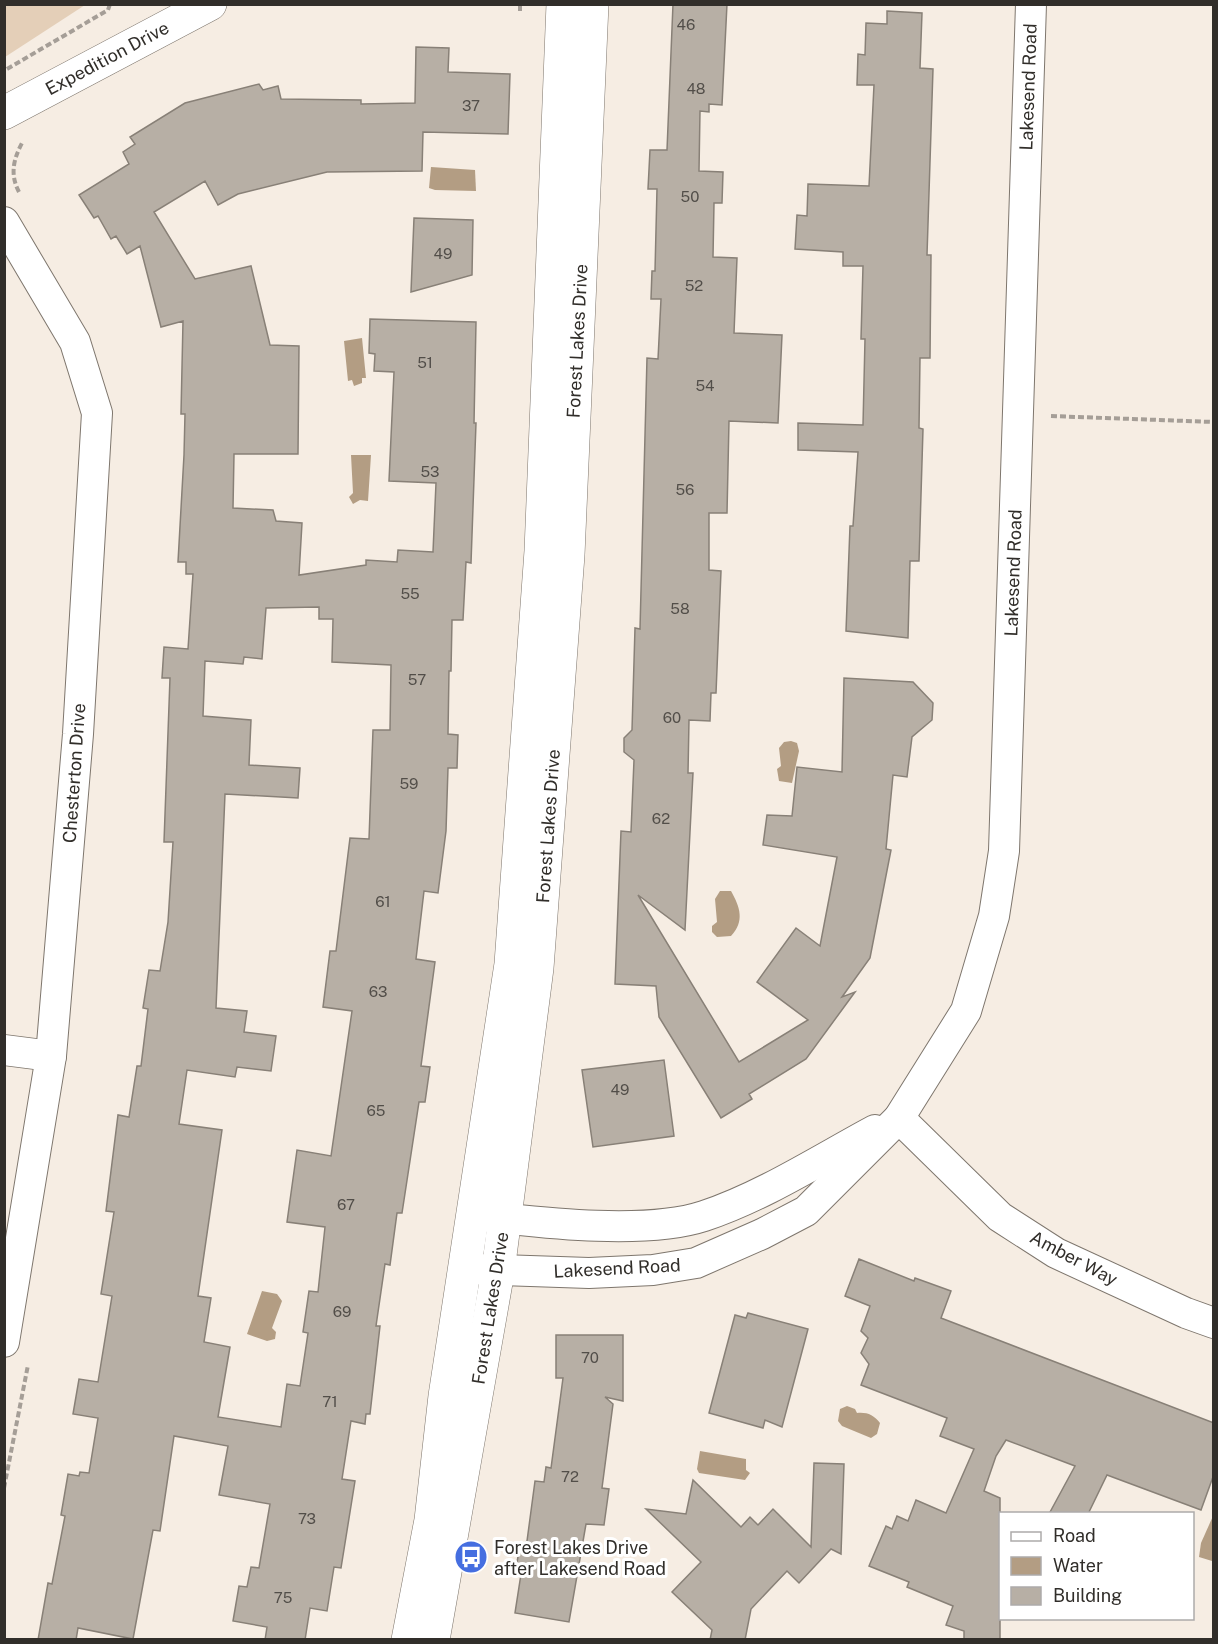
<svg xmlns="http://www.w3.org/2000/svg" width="1218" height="1644" font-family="'Public Sans',sans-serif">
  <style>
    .green { fill: #e4cfb8 }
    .water { fill: #b39d83 }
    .building { fill: #b7afa5; stroke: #888077; stroke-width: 1.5; fill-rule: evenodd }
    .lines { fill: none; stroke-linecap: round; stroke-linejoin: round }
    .minor-casing { stroke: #7e766d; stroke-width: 32 }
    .tertiary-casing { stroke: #7e766d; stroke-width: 34 }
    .secondary-casing { stroke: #7e766d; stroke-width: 34 }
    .path { stroke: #a59e97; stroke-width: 4; stroke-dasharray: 6 3; stroke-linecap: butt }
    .minor { stroke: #fff; stroke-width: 30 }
    .tertiary { stroke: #fff; stroke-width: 33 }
    .secondary { stroke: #fff; stroke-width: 33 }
    .labels { text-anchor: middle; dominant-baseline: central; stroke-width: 6; stroke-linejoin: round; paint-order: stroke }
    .number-label { font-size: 15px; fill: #524e49 }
    .street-label { font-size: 18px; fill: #312e2a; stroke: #fff }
    .poi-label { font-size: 18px; fill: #312e2a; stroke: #fff; text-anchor: start }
  </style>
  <rect width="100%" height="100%" fill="#f6ede3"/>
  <polygon class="green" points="5,4 85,4 85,5 5,57"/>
  <g class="water">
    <polygon points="431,167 475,170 476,191 435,190 429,188"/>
    <polygon points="362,338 366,378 362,378 362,383 354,386 352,380 348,381 344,341"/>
    <polygon points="351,455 371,455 368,501 360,500 353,504 349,497 353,493"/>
    <polygon points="791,741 797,743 799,751 792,783 779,781 777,769 781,766 779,748 784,742"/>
    <path d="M720,891H731C740,907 745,921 731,936L717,937L712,932V926L717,922L715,899Z"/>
    <polygon points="262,1291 277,1294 282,1301 272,1328 276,1332 275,1339 267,1341 247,1334"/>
    <path d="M847,1406L855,1409L857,1413C867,1412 874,1415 880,1423L877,1434L871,1438L842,1426L838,1421L840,1409Z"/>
    <polygon points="700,1451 746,1459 746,1470 750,1473 745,1480 699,1473 697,1469"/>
    <polygon points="1213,1516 1214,1560 1212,1561 1199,1557 1201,1543"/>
  </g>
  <g class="building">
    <polygon points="673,4 727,4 722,105 709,104 709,112 700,111 699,171 723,172 722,203 714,203 713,257 737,258 734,333 782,335 778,423 729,421 727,513 709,513 709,570 721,571 716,693 711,693 710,721 689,720 688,773 693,773 685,930 638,895 739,1062 808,1020 757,982 796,928 820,946 837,857 763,845 767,815 792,816 797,767 842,772 844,678 913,682 933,703 932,720 912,737 907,777 893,775 886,849 891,850 870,958 842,997 855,992 806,1059 749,1094 752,1099 721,1118 659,1017 656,986 615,984 621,831 631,832 634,760 624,752 624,738 632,730 635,628 640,629 647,358 658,359 661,299 651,299 652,271 655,271 657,189 648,189 650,150 667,150"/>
    <polygon points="887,11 922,13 920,68 933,69 927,255 931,255 930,358 920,358 919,428 923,429 919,561 910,561 908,638 846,631 850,526 853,526 858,452 798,450 798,423 863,425 865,339 861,339 863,266 843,266 843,252 795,249 797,215 807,216 808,184 869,186 874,85 857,85 858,54 865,55 866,23 887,24"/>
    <path d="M416,47L449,48L448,72L510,74L508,134L423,132L422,171L327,172L238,194L218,205L205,181L154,212L195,279L251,266L270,345L299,346L298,454H234L233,508L273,510L276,521L302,523L299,575L366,565V560L397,562L398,550L433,552L436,483L389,481L394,372L374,371L375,354L369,353L370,319L476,322L474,423H476L471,563L466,562L463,620H452L451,671H449L448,734L458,735L457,768H448L446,831L438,893L424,891L416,959L435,962L421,1066L430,1067L425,1102H419L402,1213H397L390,1265L385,1264L376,1326H380L370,1414H366L365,1424L351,1421L342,1479L355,1481L341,1568L334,1567L327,1611L310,1608L305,1640H265L267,1627L233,1621L239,1586L247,1587L251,1567L259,1568L270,1504L219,1495L228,1446L174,1436L160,1531L153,1530L133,1639L78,1628L76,1640H38L48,1583L52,1584L65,1516L61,1515L68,1474L79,1476L80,1472L89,1473L98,1418L73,1414L79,1379L98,1382L112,1296L101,1294L114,1212L106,1211L118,1115L129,1117L137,1066H141L148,1009L143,1008L149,970L160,971L168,922L173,842H164L170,678H162L164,647L188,649L193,574H186V562H178L184,455L185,414H181L183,321L161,327L140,246L127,254L116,236L111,239L98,216L94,218L79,195L129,164L123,152L135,144L130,137L185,103L259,84L263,90L278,86L281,99L361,100V104L415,103ZM319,607V619H333L332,662L391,665L390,730H373L369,839L350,838L336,951H330L323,1007L352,1011L331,1156L297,1150L287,1222L325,1227L318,1292L309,1291L303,1332L308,1333L300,1386L287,1384L281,1427L218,1417L230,1347L204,1342L211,1298L198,1296L222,1130L179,1124L187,1070L235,1077L237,1067L271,1071L276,1036L244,1032L247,1011L216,1008L225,794L298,798L300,768L249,765L251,720L203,716L205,661L243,664L244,657L262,659L266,608Z"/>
    <polygon points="414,218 473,220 472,275 411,292"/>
    <polygon points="664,1060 674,1136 593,1147 582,1070"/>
    <polygon points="859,1259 914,1281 915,1278 951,1291 941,1318 1214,1423 1214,1474 1201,1510 1107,1475 1088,1514 1049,1514 1075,1466 1006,1440 996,1456 984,1491 1000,1498 1000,1640 964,1640 964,1631 946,1625 953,1606 907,1587 909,1582 869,1566 886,1526 892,1529 897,1516 908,1521 916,1500 946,1513 974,1449 940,1436 947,1418 861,1385 869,1364 861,1353 868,1338 861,1331 870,1306 845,1296"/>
    <polygon points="748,1313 808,1329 782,1427 765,1420 763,1428 709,1413 735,1315 746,1318"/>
    <polygon points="556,1335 623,1335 623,1401 605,1397 613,1404 602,1488 609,1489 604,1525 586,1524 569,1622 515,1613 521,1574 515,1573 520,1546 527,1541 535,1481 544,1482 546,1467 551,1468 563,1378 556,1378"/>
    <polygon points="814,1463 844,1464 841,1554 831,1549 799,1583 787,1571 751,1609 745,1640 710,1640 712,1630 672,1592 701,1562 646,1509 686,1514 693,1480 741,1527 750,1517 758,1525 773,1509 811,1547"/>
  </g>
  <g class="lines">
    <g class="minor-casing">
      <g id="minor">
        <polyline points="4,222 75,342 97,413 78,734 51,1056 4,1342"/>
        <polyline points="4,1050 51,1056"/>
        <polyline points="899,1118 1000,1217 1056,1253 1186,1313 1214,1323"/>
        <path d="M482,1216C544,1223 646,1235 704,1216C762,1197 821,1159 875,1130"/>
        <polyline points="474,1269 589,1273 653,1270 696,1263 762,1234 806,1211 899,1118 966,1011 994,916 1004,851 1031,4"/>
      </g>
    </g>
    <g class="tertiary-casing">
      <polyline id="tertiary" points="4,113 210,4"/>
    </g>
    <g class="secondary-casing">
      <g id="secondary">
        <polyline points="408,1640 431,1520 445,1396 511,964 541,551 563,4"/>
        <polyline points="433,1640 498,1271 537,968 568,555 592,4"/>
      </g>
    </g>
    <g class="path">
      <polyline points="520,11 520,4"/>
      <polyline points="7,69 108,10 110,4"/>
      <path d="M19,192C10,175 13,160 22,143"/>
      <polyline points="1051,416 1214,422"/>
      <polyline points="4,1488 28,1365"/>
    </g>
    <use href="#minor" class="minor"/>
    <use href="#tertiary" class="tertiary"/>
    <use href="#secondary" class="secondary"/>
  </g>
  <defs>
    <g id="bus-disc" transform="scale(1.725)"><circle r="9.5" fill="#456ee0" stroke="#fff"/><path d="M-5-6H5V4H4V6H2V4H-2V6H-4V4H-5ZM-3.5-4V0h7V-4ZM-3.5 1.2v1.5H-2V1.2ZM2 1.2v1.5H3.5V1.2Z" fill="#fff"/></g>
  </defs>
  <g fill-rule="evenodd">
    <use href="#bus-disc" x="471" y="1557"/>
  </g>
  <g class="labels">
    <g class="number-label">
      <text x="686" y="24">46</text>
      <text x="696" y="88">48</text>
      <text x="471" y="105">37</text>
      <text x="690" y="196">50</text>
      <text x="443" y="253">49</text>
      <text x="694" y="285">52</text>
      <text x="425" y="362">51</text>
      <text x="705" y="385">54</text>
      <text x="430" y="471">53</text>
      <text x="685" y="489">56</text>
      <text x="410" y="593">55</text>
      <text x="680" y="608">58</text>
      <text x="417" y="679">57</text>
      <text x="672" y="717">60</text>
      <text x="409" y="783">59</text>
      <text x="661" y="818">62</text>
      <text x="383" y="901">61</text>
      <text x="378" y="991">63</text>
      <text x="620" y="1089">49</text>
      <text x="376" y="1110">65</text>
      <text x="346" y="1204">67</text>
      <text x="342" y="1311">69</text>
      <text x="590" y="1357">70</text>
      <text x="330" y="1401">71</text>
      <text x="570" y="1476">72</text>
      <text x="307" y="1518">73</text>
      <text x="283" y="1597">75</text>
    </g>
    <g class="street-label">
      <text transform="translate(107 58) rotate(-28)">Expedition Drive</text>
      <text transform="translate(1028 87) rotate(-88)">Lakesend Road</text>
      <text transform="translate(577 341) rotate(-87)">Forest Lakes Drive</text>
      <text transform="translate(1013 573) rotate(-88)">Lakesend Road</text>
      <text transform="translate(74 773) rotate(-86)">Chesterton Drive</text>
      <text transform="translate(548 826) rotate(-86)">Forest Lakes Drive</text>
      <text transform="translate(1074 1258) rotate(28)">Amber Way</text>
      <text transform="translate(617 1268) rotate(-3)">Lakesend Road</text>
      <text transform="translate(490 1308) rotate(-81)">Forest Lakes Drive</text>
    </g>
    <g class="poi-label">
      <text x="494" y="1547">Forest Lakes Drive<tspan x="494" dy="21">after Lakesend Road</tspan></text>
    </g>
  </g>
  <rect width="1218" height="1644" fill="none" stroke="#312e2a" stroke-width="12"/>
  <rect x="999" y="1512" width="195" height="108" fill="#ffffff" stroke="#adabaa" stroke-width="1.5"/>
  <rect x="1011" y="1532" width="30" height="9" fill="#ffffff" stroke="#adabaa" stroke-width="1.5"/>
  <text x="1053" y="1542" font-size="18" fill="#312e2a">Road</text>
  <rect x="1011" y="1557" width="30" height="18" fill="#b39d83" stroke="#adabaa" stroke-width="1.5"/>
  <text x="1053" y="1572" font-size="18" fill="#312e2a">Water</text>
  <rect x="1011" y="1587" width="30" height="18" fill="#b7afa5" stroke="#adabaa" stroke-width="1.5"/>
  <text x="1053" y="1602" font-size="18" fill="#312e2a">Building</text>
</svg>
